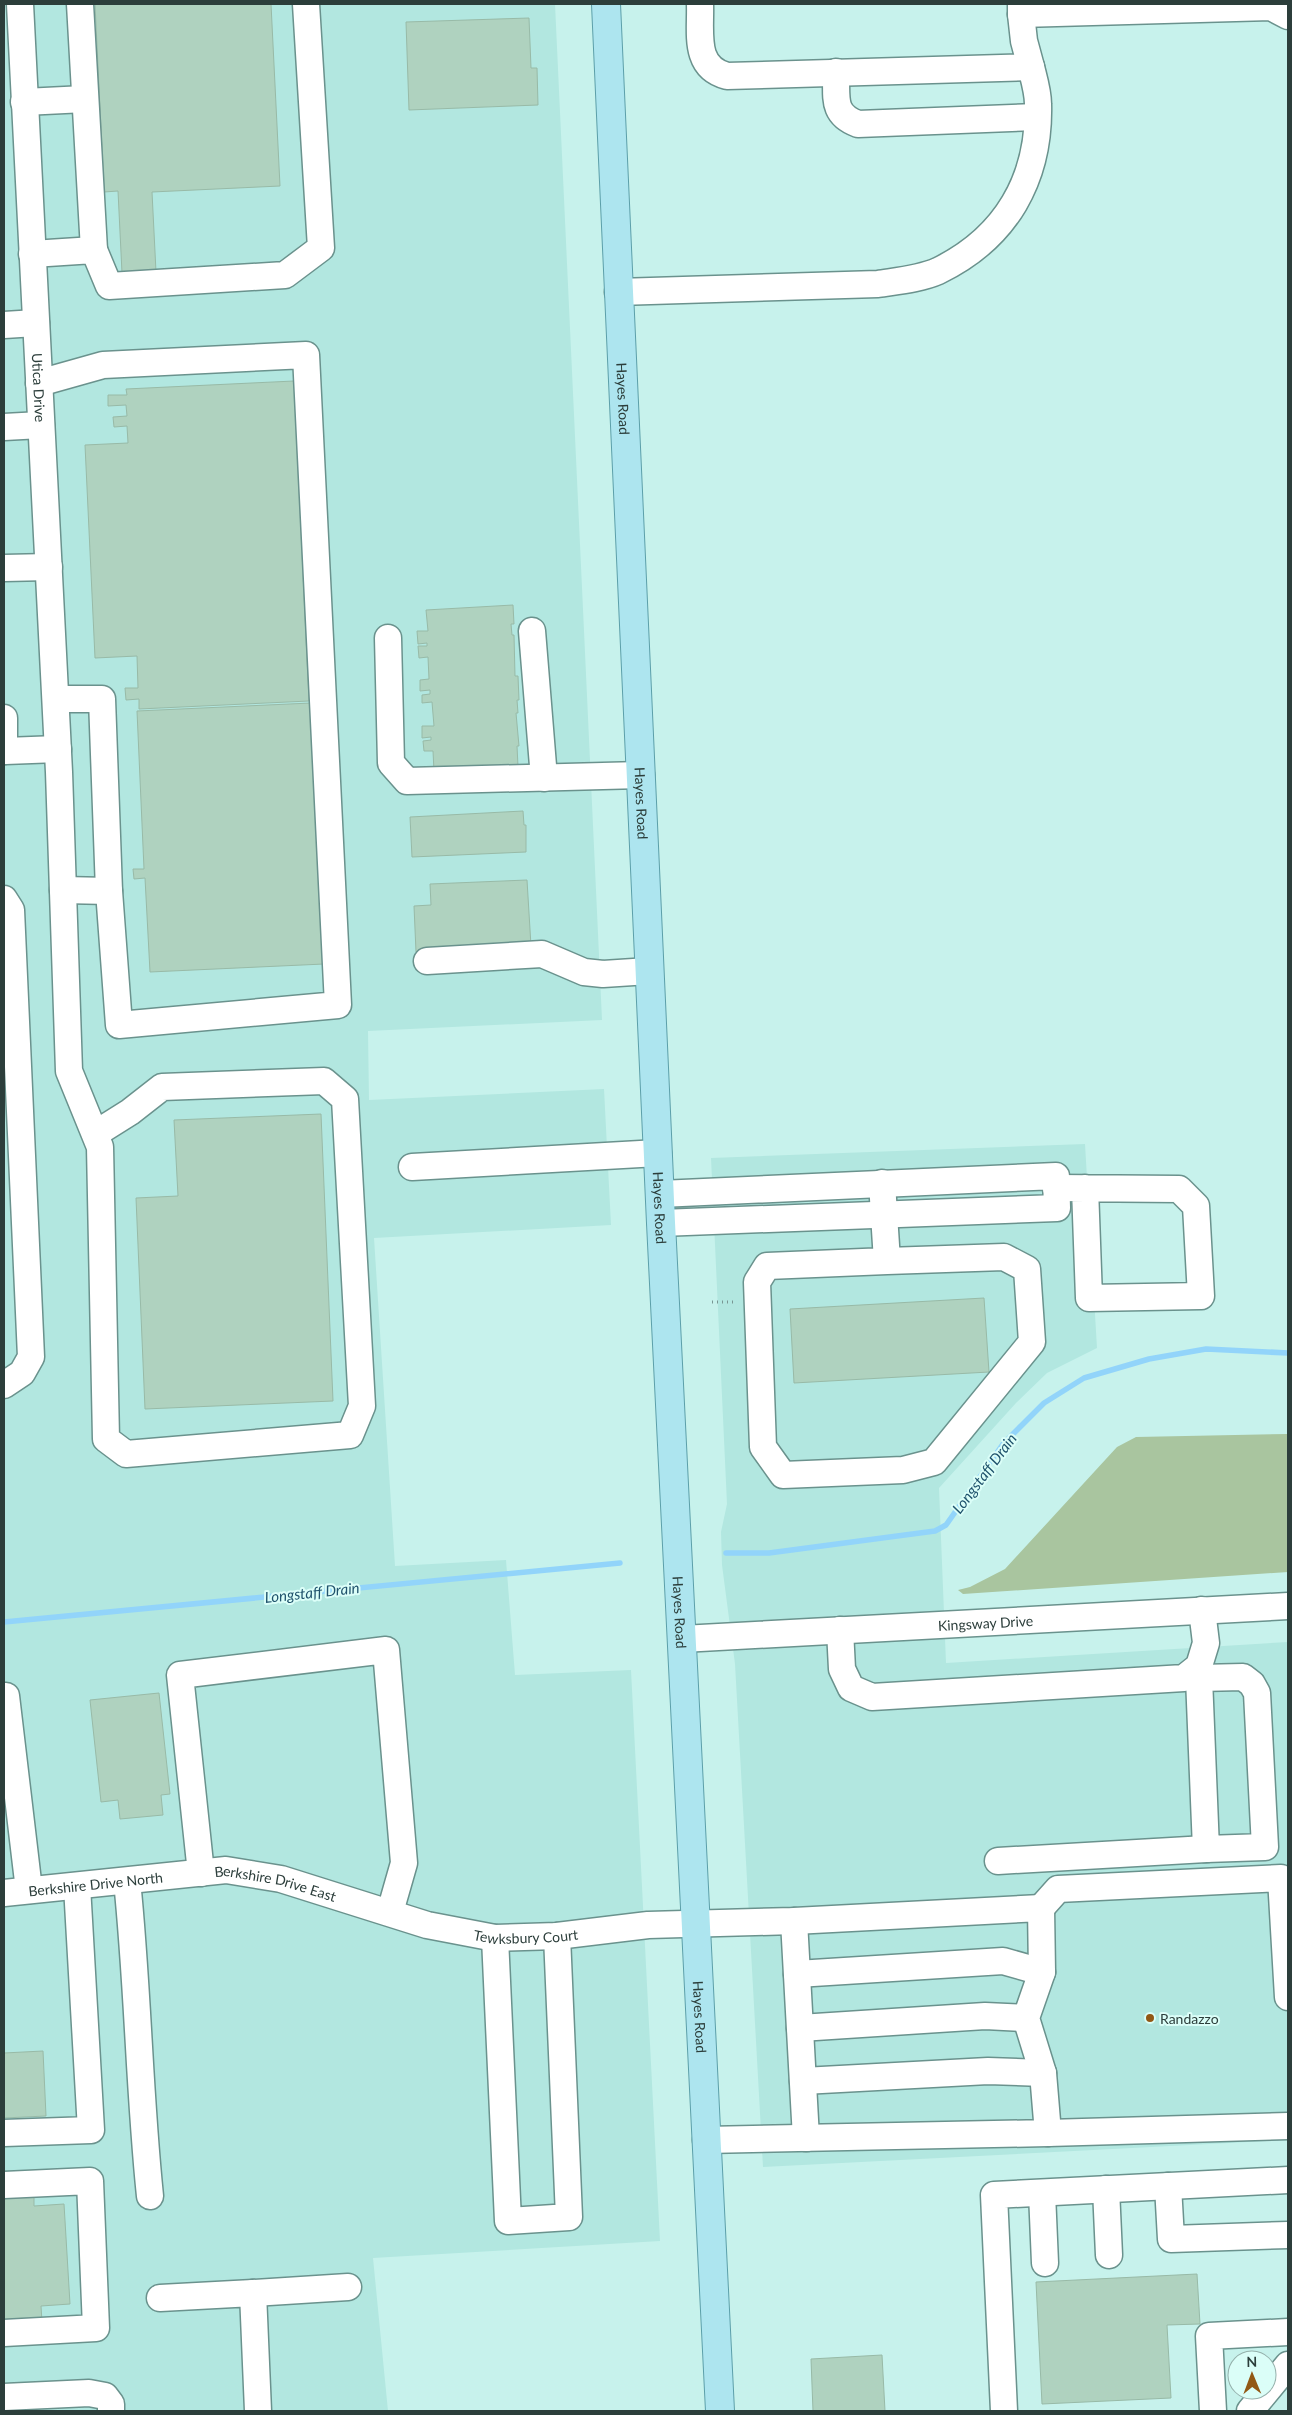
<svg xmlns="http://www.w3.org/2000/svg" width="1292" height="2415" font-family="Lato,sans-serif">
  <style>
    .built { fill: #b2e7e0 }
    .green { fill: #a9c59f }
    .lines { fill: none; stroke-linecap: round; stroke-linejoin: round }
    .stream { stroke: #92d4fa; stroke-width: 5.5 }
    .building { fill: #afd2bf; stroke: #98baa7 }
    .minor-casing { stroke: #6a928d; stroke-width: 29 }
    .major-casing { stroke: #5c9fa9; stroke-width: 30 }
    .path { stroke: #789692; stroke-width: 3; stroke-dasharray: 1 4; stroke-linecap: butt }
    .minor { stroke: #fff; stroke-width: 26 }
    .major { stroke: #ade5ef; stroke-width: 28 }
    .poi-dot { fill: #925815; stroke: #dbfef8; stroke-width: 2 }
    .labels { text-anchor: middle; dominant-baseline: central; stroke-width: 4; stroke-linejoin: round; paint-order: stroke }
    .street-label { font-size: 14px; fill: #2c3e3b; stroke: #dbfef8 }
    .poi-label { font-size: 14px; fill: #2c3e3b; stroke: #dbfef8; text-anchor: start }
    .water-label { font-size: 15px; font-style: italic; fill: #1f526c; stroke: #dbfef8 }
  </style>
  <rect width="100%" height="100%" fill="#c7f2ec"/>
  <g class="built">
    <polygon points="4,4 555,4 602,1020 368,1031 369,1100 604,1089 611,1225 374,1238 395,1566 506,1560 515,1675 631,1670 660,2241 373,2258 388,2411 4,2411"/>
    <polygon points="1085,1144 1097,1348 1047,1373 1016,1403 939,1488 946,1663 1288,1642 1288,2140 763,2167 735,1664 722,1565 721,1532 727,1504 711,1158"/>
  </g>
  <polygon class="green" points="1288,1434 1288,1572 963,1594 958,1590 970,1587 1005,1569 1117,1447 1136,1437"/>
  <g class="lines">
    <g class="stream">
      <polyline points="726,1553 769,1553 935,1531 946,1525 1003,1444 1044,1403 1084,1378 1149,1359 1206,1349 1288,1353"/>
      <polyline points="4,1622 620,1563"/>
    </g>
  </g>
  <g class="building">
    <polygon points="95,4 271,4 280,186 152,192 156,272 122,273 118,191 104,192"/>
    <polygon points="529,18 531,68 537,68 538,105 409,110 406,22"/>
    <polygon points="294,381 309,701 139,709 139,699 126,700 125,688 138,688 137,656 95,658 85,445 128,443 127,426 114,427 113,417 127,416 126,405 108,406 108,395 127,395 126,389"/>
    <polygon points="513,605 514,624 511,624 512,635 514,635 515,676 518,676 519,700 517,700 518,713 516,713 519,746 517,746 518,766 434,771 433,751 424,751 423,741 431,740 431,737 422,738 422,726 434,726 432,702 422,703 422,695 430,694 430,690 420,691 420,680 429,679 428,657 419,658 418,646 427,646 427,643 418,644 417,631 428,631 426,610"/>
    <polygon points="311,703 324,964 150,972 145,878 134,879 133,869 144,869 137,711"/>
    <polygon points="523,811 524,825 526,825 526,852 412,857 410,817"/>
    <polygon points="527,880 531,946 416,952 414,906 431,905 430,884"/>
    <polygon points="321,1114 333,1401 145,1409 136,1198 178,1196 174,1120"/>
    <polygon points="984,1298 989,1372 794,1383 790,1309"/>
    <polygon points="159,1693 170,1794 161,1795 163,1815 120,1819 118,1800 101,1802 90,1700"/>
    <polygon points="43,2051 46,2116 4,2118 4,2053"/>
    <polygon points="34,2192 34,2206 64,2204 70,2304 41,2306 42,2322 4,2324 4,2193"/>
    <polygon points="1197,2274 1200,2324 1167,2325 1171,2398 1042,2404 1036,2282"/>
    <polygon points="882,2355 885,2411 813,2411 811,2359"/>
  </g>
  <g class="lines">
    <g class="minor-casing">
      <g id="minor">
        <path id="s1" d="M20,4L59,772L69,1071L100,1147L106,1439L126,1454L350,1435L362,1406L345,1099L324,1081L162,1087L130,1112L95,1134"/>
        <polyline points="80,4 94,250"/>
        <path d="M700,4C701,33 693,67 727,76L1031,67L1024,41L1021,14"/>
        <polyline points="1021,4 1021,14 1271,7 1288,16"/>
        <path d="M836,72C837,97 831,114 858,124L1037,117"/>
        <polyline points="24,102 85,99"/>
        <polyline points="32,254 94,250 109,286 285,275 321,248 306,4"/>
        <path d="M618,292L878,284C897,281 920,279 938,271C1006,238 1040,179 1038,104C1038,92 1034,79 1031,67"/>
        <polyline points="4,325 36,323"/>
        <polyline points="39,383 103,365 306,355 338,1005 119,1025 109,891 63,890"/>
        <polyline points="4,427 41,425"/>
        <polyline points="4,568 49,567"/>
        <polyline points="532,631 544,778"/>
        <polyline points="388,638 391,763 407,781 641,775"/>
        <polyline points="56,699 102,699 109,891"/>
        <polyline points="4,718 4,751"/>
        <polyline points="5,751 58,749"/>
        <polyline points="4,899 11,910 31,1357 22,1373 4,1385"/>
        <polyline points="427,961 542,954 584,972 603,974 649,971"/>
        <polyline points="412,1167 658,1153"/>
        <polyline points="882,1183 887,1261 1004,1257 1027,1269 1032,1342 934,1462 903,1470 783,1475 763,1447 757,1282 767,1266 887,1261"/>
        <polyline points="1056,1188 1179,1189 1196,1206 1201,1296 1089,1298 1085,1188"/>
        <polyline points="660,1194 1056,1176 1057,1208 661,1223"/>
        <polyline points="840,1630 842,1669 851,1688 872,1697 1184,1678 1199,1666 1206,1643 1202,1610"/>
        <path id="s2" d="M682,1639L1288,1606"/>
        <polyline points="1199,1666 1199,1678 1206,1849 1265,1847 1257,1693 1252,1684 1243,1677 1199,1678"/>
        <polyline points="6,1696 29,1890"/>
        <polyline points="998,1861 1206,1849"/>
        <polyline points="201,1873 180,1675 386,1650 404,1863 390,1912"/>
        <path d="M127,1881C138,1986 139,2091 150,2196"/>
        <path id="s3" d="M4,1893L226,1870L281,1879L427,1925L495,1938L557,1936L648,1925L794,1921L1041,1908L1042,1972L1026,2018L1043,2073L1048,2133L706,2140"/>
        <polyline points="1041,1908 1058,1889 1281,1878 1288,1997"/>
        <polyline points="794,1921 806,2138"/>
        <polyline points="495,1938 508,2221 569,2217 557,1936"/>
        <polyline points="797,1974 1003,1961 1042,1972"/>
        <polyline points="800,2028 985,2016 1026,2018"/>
        <polyline points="803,2081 988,2071 1043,2073"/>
        <polyline points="4,2133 91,2130 77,1886"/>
        <polyline points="1048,2133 1288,2126"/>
        <polyline points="4,2185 90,2181 96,2328 4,2333"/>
        <polyline points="1168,2186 1171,2239 1288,2235"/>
        <polyline points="1106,2189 1109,2255"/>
        <polyline points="1042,2193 1045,2263"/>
        <polyline points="253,2293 348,2287"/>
        <polyline points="160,2298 253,2293 258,2411"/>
        <polyline points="4,2397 89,2393 105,2396 111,2404 111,2411"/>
        <polyline points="1004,2411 994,2195 1288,2180"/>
        <polyline points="1213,2411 1209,2336 1288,2332"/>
        <polyline points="1250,2411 1288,2365"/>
      </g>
    </g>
    <g class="major-casing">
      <g id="major">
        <path id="s4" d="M606,4L661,1223L720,2411"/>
      </g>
    </g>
    <polyline class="path" points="712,1302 737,1302"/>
    <use href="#minor" class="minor"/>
    <use href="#major" class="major"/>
  </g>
  <circle class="poi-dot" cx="1150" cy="2018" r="5"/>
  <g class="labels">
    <g class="street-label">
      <text stroke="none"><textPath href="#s1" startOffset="384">Utica Drive</textPath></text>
      <text stroke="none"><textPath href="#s4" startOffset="395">Hayes Road</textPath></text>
      <text stroke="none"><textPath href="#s4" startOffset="800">Hayes Road</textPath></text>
      <text stroke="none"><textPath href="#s4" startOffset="1205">Hayes Road</textPath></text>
      <text stroke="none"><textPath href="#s4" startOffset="1610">Hayes Road</textPath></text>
      <text stroke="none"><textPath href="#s2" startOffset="304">Kingsway Drive</textPath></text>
      <text stroke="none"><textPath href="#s3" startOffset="92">Berkshire Drive North</textPath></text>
      <text stroke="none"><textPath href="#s3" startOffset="274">Berkshire Drive East</textPath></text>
      <text stroke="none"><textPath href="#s3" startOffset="532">Tewksbury Court</textPath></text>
      <text stroke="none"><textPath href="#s4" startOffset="2015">Hayes Road</textPath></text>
    </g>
    <g class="poi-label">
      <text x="1160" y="2018">Randazzo</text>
    </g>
    <g class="water-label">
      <text transform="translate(984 1473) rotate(-53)">Longstaff Drain</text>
      <text transform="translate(312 1592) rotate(-6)">Longstaff Drain</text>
    </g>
  </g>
  <rect width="1292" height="2415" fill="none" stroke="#2c3e3b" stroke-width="10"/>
  <g transform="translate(1252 2375) rotate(359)"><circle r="24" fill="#dbfef8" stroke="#95b1ac"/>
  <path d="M0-4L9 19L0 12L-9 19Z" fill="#925815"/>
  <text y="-8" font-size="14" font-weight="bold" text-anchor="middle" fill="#2c3e3b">N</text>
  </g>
</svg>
